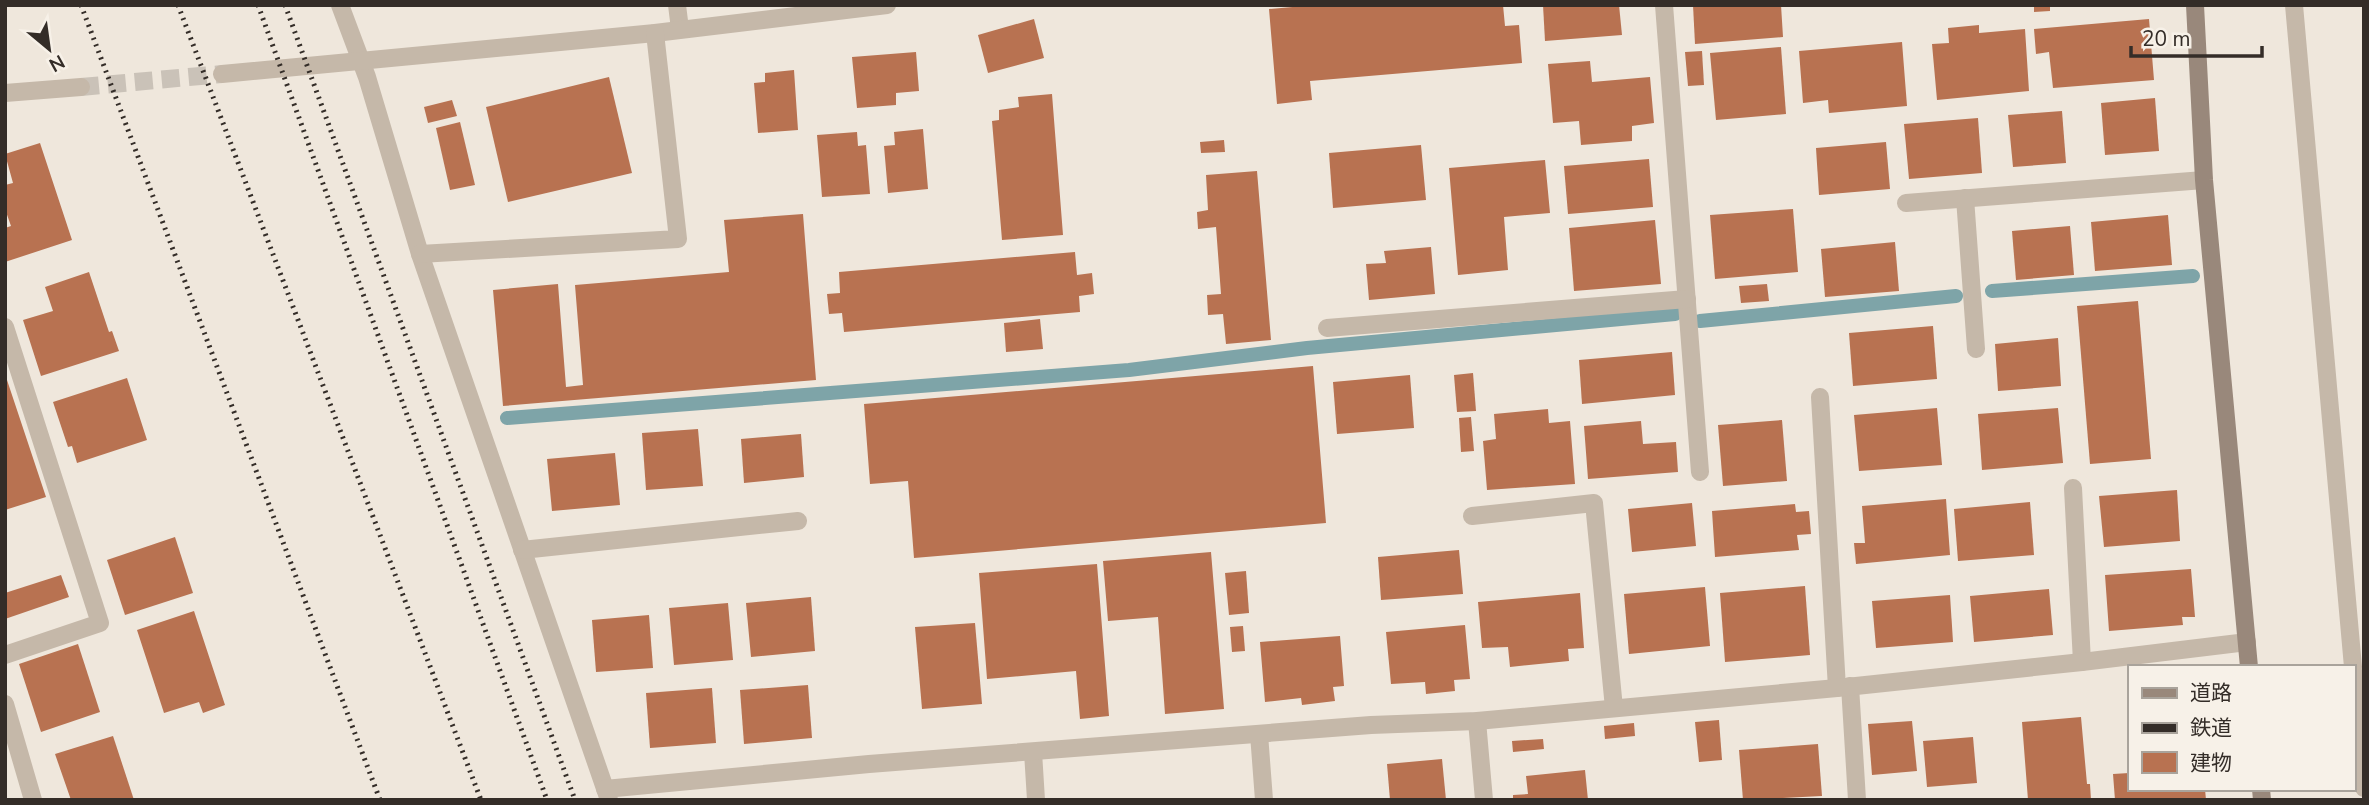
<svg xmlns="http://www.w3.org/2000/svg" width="2369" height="805" font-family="'Nunito Sans','Noto Sans JP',sans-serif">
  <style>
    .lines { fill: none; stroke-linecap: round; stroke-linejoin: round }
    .stream { stroke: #7ea4a8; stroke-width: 14 }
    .building { fill: #b87251 }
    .street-tunnel { stroke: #cac2b8; stroke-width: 18; stroke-dasharray: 18 9; stroke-linecap: butt }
    .lane { stroke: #c5b8a9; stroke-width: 18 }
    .street { stroke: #c5b8a9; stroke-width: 18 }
    .secondary { stroke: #99887b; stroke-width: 18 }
    .rail { stroke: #342d28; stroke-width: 5; stroke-dasharray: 2 5; stroke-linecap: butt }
  </style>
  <rect width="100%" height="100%" fill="#efe7dc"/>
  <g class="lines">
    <g class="stream">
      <polyline points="1992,291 2193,276"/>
      <polyline points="1700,321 1956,296"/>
      <polyline points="507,418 1129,370 1307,348 1675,314"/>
    </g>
  </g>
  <g class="building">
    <polygon points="1315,5 1503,5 1505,26 1519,25 1522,63 1310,81 1312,100 1277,104 1269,9"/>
    <polygon points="1543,5 1619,5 1622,35 1545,41"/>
    <polygon points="1693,5 1781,5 1783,37 1695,44"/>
    <polygon points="2034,5 2050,5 2050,11 2034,12"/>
    <polygon points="1034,19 1044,58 988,73 978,35"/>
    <polygon points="2149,19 2154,80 2053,88 2049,52 2036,54 2034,29"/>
    <polygon points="1979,25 1979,33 2025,29 2029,91 1937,100 1932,44 1949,43 1948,28"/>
    <polygon points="1902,42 1907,106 1829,113 1828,100 1803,103 1799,51"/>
    <polygon points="1781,47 1786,114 1716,120 1710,53"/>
    <polygon points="1702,51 1704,85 1688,86 1685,52"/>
    <polygon points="916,52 919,91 896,93 896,105 857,108 852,57"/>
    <polygon points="1590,61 1592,82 1650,77 1654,123 1632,126 1632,141 1581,145 1579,121 1553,123 1548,64"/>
    <polygon points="794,70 798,130 758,133 754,83 765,82 765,73"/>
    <polygon points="609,77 632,173 508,202 486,107"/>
    <polygon points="1052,94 1063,235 1002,240 992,121 999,120 999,110 1019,107 1018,97"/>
    <polygon points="2155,98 2159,151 2105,155 2101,103"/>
    <polygon points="452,100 457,116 428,123 424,107"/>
    <polygon points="2062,111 2066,163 2013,167 2008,115"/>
    <polygon points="1978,118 1982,173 1909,179 1904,124"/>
    <polygon points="460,122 475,185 450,190 436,128"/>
    <polygon points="923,129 928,189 888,193 884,146 895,145 894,132"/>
    <polygon points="857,132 858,146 866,145 870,194 822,197 817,135"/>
    <polygon points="1224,140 1225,152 1201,153 1200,142"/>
    <polygon points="1886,142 1890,189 1819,195 1816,148"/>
    <polygon points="40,143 72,240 5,262 5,228 11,226 5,209 5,185 13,183 5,154"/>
    <polygon points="1421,145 1426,200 1333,208 1329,153"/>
    <polygon points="1649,159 1653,207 1568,214 1564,166"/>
    <polygon points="1545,160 1550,213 1504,217 1508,270 1458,275 1449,168"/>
    <polygon points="1257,171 1271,340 1226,344 1223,314 1208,315 1207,295 1221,294 1216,227 1198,229 1197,212 1208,210 1206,175"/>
    <polygon points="1793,209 1798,272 1715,279 1710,215"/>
    <polygon points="803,214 816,380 503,406 493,290 558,284 566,387 583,385 575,285 729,272 724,220"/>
    <polygon points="2168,215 2172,265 2095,271 2091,222"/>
    <polygon points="1655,220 1661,284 1574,291 1569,228"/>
    <polygon points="2070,226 2074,275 2016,280 2012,231"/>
    <polygon points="1895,242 1899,291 1825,297 1821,249"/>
    <polygon points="1431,247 1435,294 1369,300 1366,264 1386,263 1384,251"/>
    <polygon points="1075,252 1077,275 1092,273 1094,294 1079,296 1080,312 844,332 842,313 829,314 827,294 840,293 839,272"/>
    <polygon points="89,272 109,332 112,331 119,351 41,376 23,320 53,311 45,287"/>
    <polygon points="1767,284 1769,301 1741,303 1739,286"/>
    <polygon points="2138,301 2151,459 2090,464 2077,306"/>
    <polygon points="1040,319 1043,349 1006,352 1004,323"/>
    <polygon points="1933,326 1937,379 1853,386 1849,333"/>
    <polygon points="2058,338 2061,386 1998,391 1995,344"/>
    <polygon points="1672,352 1675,395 1582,404 1579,360"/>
    <polygon points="1313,366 1326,523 914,558 908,481 870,484 864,404"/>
    <polygon points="1473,373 1476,411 1457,412 1454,375"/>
    <polygon points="5,374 46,497 5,510"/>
    <polygon points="1410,375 1414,428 1337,434 1333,382"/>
    <polygon points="127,378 147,440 77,463 72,446 68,447 53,402"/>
    <polygon points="1937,408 1942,465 1859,471 1854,415"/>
    <polygon points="2058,408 2063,463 1982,470 1978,414"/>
    <polygon points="1548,409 1549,423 1570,421 1575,484 1487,490 1483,441 1496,439 1494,414"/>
    <polygon points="1471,417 1474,451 1461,452 1459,418"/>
    <polygon points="1782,420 1787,481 1723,486 1718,425"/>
    <polygon points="1641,421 1643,444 1676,442 1678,472 1588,479 1584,426"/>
    <polygon points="698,429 703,486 646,490 642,433"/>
    <polygon points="801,434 804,477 744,483 741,439"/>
    <polygon points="615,453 620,505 552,511 547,459"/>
    <polygon points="2177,490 2180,541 2104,547 2099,496"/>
    <polygon points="1946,499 1950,555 1856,564 1854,543 1865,543 1862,506"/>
    <polygon points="2030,502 2034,555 1958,561 1954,509"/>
    <polygon points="1692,503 1696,546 1632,552 1628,509"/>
    <polygon points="1795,504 1796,512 1809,511 1811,534 1797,535 1799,550 1715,557 1712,511"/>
    <polygon points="175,537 193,593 125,615 107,560"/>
    <polygon points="1459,550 1463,594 1381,600 1378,557"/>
    <polygon points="1211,552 1224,709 1165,714 1158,617 1108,621 1103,561"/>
    <polygon points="1097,564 1109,716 1080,719 1076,671 987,679 979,573"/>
    <polygon points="2191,569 2195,617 2182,617 2183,625 2109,631 2105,575"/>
    <polygon points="1246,571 1249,613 1229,615 1225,573"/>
    <polygon points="61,575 69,597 5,619 5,593"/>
    <polygon points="1805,586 1810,655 1725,662 1720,593"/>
    <polygon points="1705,587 1710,646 1629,654 1624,594"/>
    <polygon points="2049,589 2053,635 1974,642 1970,596"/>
    <polygon points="1580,593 1584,648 1568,649 1569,661 1510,667 1508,647 1482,648 1478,602"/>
    <polygon points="1950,595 1953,642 1876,648 1872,601"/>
    <polygon points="811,597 815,651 751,657 746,603"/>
    <polygon points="728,603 733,660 674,665 669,608"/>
    <polygon points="194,611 225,705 203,713 199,702 164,713 137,630"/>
    <polygon points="649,615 653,668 596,672 592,620"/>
    <polygon points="975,623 982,704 922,709 915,627"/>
    <polygon points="1465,625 1470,679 1454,680 1455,691 1426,694 1425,682 1391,684 1386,632"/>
    <polygon points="1243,626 1245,651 1232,652 1230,627"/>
    <polygon points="1340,636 1344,686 1333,687 1335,701 1302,705 1301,698 1265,702 1260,642"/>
    <polygon points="78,644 100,712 41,732 19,664"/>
    <polygon points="808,685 812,738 744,744 740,690"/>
    <polygon points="712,688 716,743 650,748 646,693"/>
    <polygon points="2081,717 2087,784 2090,784 2091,800 2028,800 2022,722"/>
    <polygon points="1719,720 1722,760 1699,762 1695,722"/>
    <polygon points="1912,721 1917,771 1872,775 1868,724"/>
    <polygon points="1634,723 1635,736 1605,739 1604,726"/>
    <polygon points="113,736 134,800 71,800 55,754"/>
    <polygon points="1973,737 1977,783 1927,787 1923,741"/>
    <polygon points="1543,739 1544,749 1513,752 1512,741"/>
    <polygon points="1818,744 1822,796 1743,800 1739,750"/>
    <polygon points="1442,759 1446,800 1390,800 1387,764"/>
    <polygon points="1585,770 1588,800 1513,800 1513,795 1528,794 1526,776"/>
    <polygon points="2129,773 2129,789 2205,789 2206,800 2115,800 2113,774"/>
  </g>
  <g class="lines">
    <polyline class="street-tunnel" points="81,87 222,74"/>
    <g class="lane">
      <polyline points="2294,5 2353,667"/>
      <polyline points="2353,671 2364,788"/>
      <polyline points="1259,734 1264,800"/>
    </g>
    <g class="street">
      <polyline points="340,5 367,77 420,254 609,800"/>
      <polyline points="677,5 680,29"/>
      <polyline points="1664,5 1700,472"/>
      <polyline points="222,74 655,33 887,5"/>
      <polyline points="5,93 81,87"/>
      <polyline points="1965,198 1976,349"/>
      <polyline points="1906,203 2204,180"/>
      <polyline points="420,254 678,239 655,33"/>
      <polyline points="5,327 100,623 5,655"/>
      <polyline points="1327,328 1687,299"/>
      <polyline points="1820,397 1837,688"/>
      <polyline points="2073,488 2082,662"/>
      <polyline points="1472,516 1594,503 1614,708"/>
      <polyline points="522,550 798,521"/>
      <polyline points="1850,686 1857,800"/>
      <polyline points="5,704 33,800"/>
      <polyline points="1477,721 1484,800"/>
      <polyline points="1033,752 1036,800"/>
      <polyline points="605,789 869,764 1371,725 1477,721 1837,688 2082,662 2247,642"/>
    </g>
    <g class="secondary">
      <polyline points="2195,5 2204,180 2249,667"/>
      <polyline points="2261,789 2262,800"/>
    </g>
    <g class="rail">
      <polyline points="81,5 380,800"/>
      <polyline points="178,5 481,800"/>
      <polyline points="258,5 547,800"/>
      <polyline points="285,5 575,800"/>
    </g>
  </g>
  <rect width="2369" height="805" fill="none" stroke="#342d28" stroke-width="14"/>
  <rect x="2128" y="665" width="228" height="126" fill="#f7f1e8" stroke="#a9a39b" stroke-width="2"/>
  <rect x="2142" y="688" width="35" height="10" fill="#99887b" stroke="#a9a39b" stroke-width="2"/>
  <text x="2190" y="700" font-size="21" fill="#342d28">道路</text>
  <rect x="2142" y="723" width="35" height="10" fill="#342d28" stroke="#a9a39b" stroke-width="2"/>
  <text x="2190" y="735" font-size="21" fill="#342d28">鉄道</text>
  <rect x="2142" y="752" width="35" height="21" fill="#b87251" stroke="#a9a39b" stroke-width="2"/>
  <text x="2190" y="770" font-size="21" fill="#342d28">建物</text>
  <g transform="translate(49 49) rotate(151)" stroke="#f7f1e8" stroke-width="5" paint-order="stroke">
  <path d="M0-5L12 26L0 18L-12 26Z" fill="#342d28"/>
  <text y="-10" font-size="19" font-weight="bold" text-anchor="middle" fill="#342d28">N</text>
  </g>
  <path d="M2131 46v10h131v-10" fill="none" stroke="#342d28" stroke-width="3.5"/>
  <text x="2142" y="46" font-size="21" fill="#342d28" stroke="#f7f1e8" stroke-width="5" paint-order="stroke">20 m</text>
</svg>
